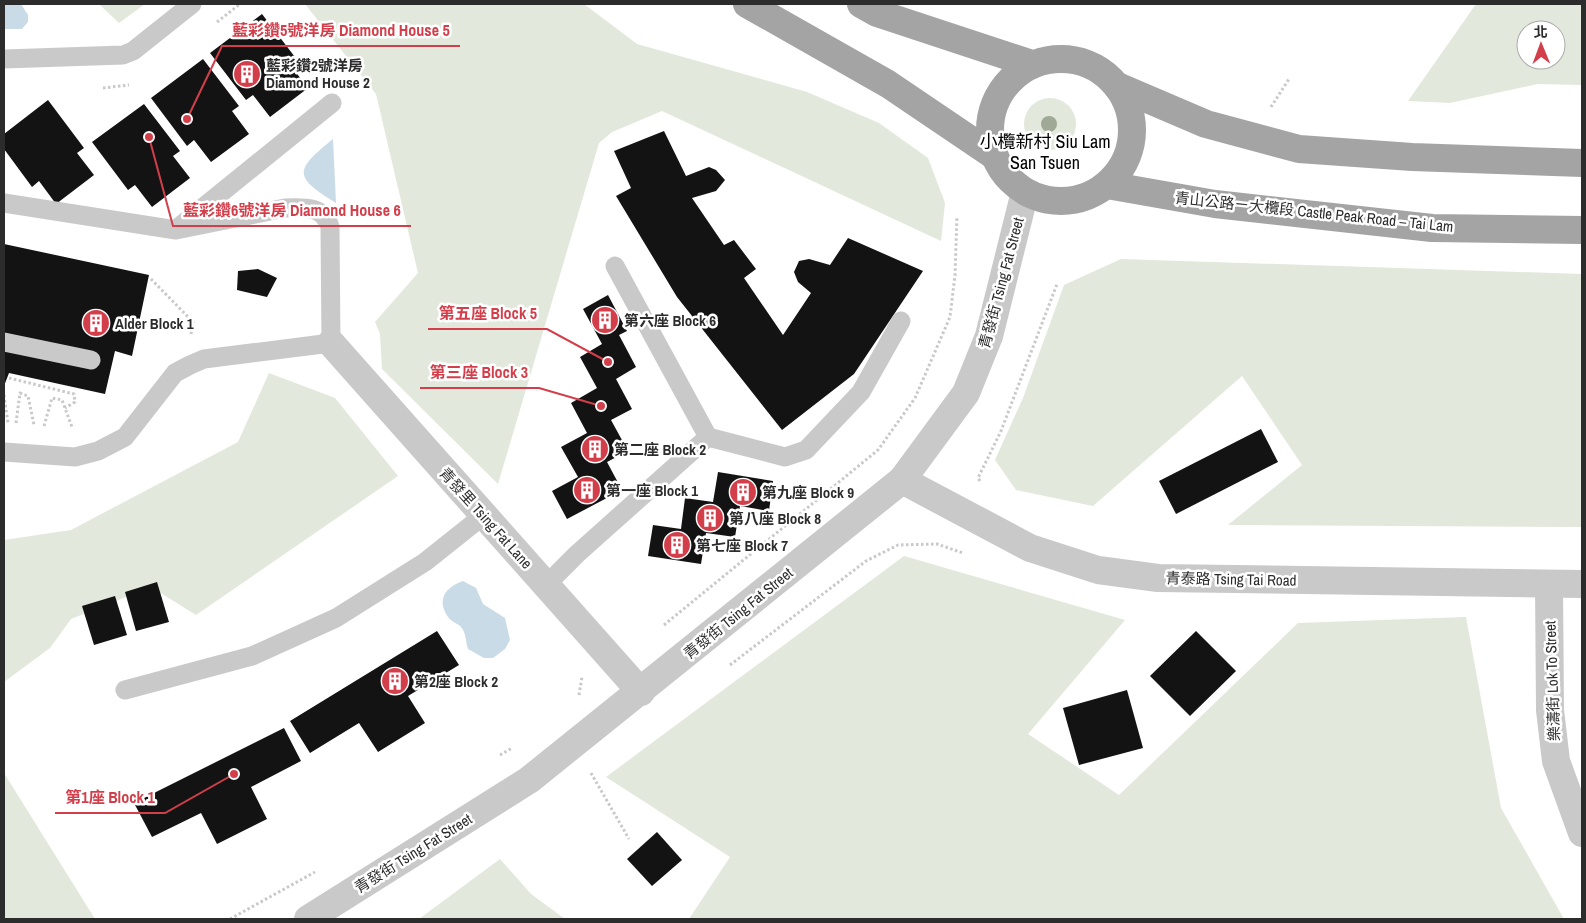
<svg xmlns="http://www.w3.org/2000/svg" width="1586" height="923" font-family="'Archivo Narrow','Noto Sans TC',sans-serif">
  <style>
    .green { fill: #e2e8db; fill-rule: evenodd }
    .water { fill: #c8dbe7 }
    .building { fill: #131313 }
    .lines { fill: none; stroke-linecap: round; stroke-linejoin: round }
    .path { stroke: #c9c9c9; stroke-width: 3; stroke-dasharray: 2.5 2.5; stroke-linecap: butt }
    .service { stroke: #c9c9c9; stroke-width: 19 }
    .minor { stroke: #c9c9c9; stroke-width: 28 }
    .primary { stroke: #a4a4a4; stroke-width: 28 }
    .tree { fill: #9fa995 }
    .labels { text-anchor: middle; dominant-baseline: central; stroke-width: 5; stroke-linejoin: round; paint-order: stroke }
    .poi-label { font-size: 15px; font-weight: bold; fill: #2c2c2c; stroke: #fff; text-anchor: start }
    .street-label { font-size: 15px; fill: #2c2c2c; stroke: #fff }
    .quarter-label { font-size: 18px; fill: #000; stroke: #fff }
    .leader { fill: none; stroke: #d23f4b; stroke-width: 2 }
    .callout-dot { fill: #d23f4b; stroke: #fff; stroke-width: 2 }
    .callout-label { font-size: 16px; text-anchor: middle; font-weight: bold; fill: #d23f4b; stroke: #fff; stroke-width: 5; stroke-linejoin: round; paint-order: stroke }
  </style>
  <rect width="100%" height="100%" fill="#fff"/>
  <g class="green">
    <polygon points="99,4 145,4 119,23"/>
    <polygon points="305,4 584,4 637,44 807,92 879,123 928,158 945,203 941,241 662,111 612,132 599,143 498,484 382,369 380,334 375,322 418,273 376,94"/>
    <path d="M1476,4H1582V85L1538,84L1450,103L1408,101ZM1526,30H1556V60H1526Z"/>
    <circle cx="1050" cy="124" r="26"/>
    <polygon points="1121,259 1582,274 1582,527 1228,525 1302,465 1242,376 1093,506 1016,490 995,460 1023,398 1064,285"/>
    <polygon points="269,373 335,398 398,476 196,615 151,587 71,619 50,648 4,682 4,540 71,530 238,442"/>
    <polygon points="904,556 1125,620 1028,734 1119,795 1298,623 1466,617 1501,808 1564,919 689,919 730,857 606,777"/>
    <polygon points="4,773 95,919 4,919"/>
    <polygon points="500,859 531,894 565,919 419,919"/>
  </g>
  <g class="water">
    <polygon points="4,4 21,4 28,15 28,22 22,29 4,29"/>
    <path d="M333,139L336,203C292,176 295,170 333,139Z"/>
    <path d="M463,581L476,588L483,604L505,618L510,640L505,649L493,658H484L468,649C466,643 466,635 463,630C460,623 452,623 448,617C436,599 446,587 463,581Z"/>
  </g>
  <g class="building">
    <polygon points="262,14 298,61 291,66 308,88 270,117 253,95 246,100 210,53"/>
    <polygon points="203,59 239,106 232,111 249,134 211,162 194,140 187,146 151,98"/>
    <polygon points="48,100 84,148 77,153 94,175 56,204 39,181 32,187 4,149 4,134"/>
    <polygon points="144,104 180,151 173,156 190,178 152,207 135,185 128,190 92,142"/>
    <polygon points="664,131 686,176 709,167 716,170 725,180 716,191 692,198 724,245 734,240 756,269 744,278 783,335 811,293 798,282 794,272 799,261 809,259 830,265 848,238 923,271 854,374 782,430 677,297 616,196 631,188 614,151"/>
    <polygon points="4,244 149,275 132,356 115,351 105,394 9,373 4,386"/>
    <polygon points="258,269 277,278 267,297 237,290 238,271"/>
    <polygon points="608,295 627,331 619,335 636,367 616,379 632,409 611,420 628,451 607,462 622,490 567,519 552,491 578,477 561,447 587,433 571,403 597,388 580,357 602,344 583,309"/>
    <polygon points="1261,429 1278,462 1176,514 1159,481"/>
    <polygon points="718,472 773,481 769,511 740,506 735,537 706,533 701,564 648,556 653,525 681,529 685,498 713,502"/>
    <polygon points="157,582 169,622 136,631 125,592"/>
    <polygon points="115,596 127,635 94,645 82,606"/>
    <polygon points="437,631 459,665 408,696 425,723 378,752 359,723 310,753 290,721"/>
    <polygon points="1196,631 1236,671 1190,716 1150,676"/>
    <polygon points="1127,690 1143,748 1079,765 1063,708"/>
    <polygon points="284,728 301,761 251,787 267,819 217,844 201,813 152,837 134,803"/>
    <polygon points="657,832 682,860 652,886 627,859"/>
  </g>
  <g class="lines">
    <g class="path">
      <polyline points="217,22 240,4"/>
      <polyline points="103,88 129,85"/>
      <polyline points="1271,107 1289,79"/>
      <polyline points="151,279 193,322 191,334"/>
      <polyline points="9,378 74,394 75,402 65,408"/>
      <polyline points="4,395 8,423"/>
      <polyline points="16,423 20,393 28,396 34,425"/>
      <polyline points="44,426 52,398 62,400 72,427"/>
      <polyline points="980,481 978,478 1001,431 1057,284"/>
      <polyline points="664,625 878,450 915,398 950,317 955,275 957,216"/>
      <polyline points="730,665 866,561 898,545 937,544 963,553"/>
      <polyline points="579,695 582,677"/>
      <polyline points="500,755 512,748"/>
      <polyline points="591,773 629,839"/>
      <polyline points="230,919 315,872"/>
    </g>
    <g class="service">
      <polyline points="4,59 123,55 133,51 192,4"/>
      <path d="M4,203L176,230L285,208C304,207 324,206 330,227L331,343L204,359L190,365L175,373L125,437L98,451L75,457L4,452"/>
      <polyline points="179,227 332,103"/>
      <polyline points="4,342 91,360"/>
      <polyline points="708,437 785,457 806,450 861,392 901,321"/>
      <polyline points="546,585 577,554 708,437 615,266"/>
      <polyline points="125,690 252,656 336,618 425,562 484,515"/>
    </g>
    <g class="minor">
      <polyline points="331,343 641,692"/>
      <polyline points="902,480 1030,548 1098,570 1158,578 1582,584"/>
      <polyline points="1549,584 1550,710 1556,761 1582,833"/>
      <polyline points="308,919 529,780 902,480 966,393 989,336 1025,192"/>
    </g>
    <g class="primary">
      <polyline points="747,4 888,84 993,155"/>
      <polyline points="861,4 877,13 1032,64"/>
      <circle cx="1061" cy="130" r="71"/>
      <polyline points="1117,86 1206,124 1299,149 1412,157 1582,163"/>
      <polyline points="1107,185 1215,204 1432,228 1582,230"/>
    </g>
  </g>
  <circle class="tree" cx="1049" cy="124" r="8"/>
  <defs>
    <g id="building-disc" transform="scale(1.4375)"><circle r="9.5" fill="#d23f4b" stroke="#fff"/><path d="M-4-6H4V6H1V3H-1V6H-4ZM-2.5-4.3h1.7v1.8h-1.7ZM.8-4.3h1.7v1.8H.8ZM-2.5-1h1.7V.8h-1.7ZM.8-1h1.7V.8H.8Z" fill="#fff"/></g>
  </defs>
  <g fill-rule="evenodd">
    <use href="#building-disc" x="247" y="74"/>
    <use href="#building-disc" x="605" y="320"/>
    <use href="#building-disc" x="96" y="323"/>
    <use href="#building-disc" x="595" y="449"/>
    <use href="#building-disc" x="587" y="490"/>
    <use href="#building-disc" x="743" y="492"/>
    <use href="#building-disc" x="710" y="518"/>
    <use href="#building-disc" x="677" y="545"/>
    <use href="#building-disc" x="395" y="681"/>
  </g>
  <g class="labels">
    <g class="poi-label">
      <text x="266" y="65">藍彩鑽2號洋房<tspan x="266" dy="17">Diamond House 2</tspan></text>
      <text x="624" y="320">第六座 Block 6</text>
      <text x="115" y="323">Alder Block 1</text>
      <text x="614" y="449">第二座 Block 2</text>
      <text x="606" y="490">第一座 Block 1</text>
      <text x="762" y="492">第九座 Block 9</text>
      <text x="729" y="518">第八座 Block 8</text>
      <text x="696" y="545">第七座 Block 7</text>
      <text x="414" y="681">第2座 Block 2</text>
    </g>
    <g class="street-label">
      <text transform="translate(1314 212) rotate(6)">青山公路－大欖段 Castle Peak Road – Tai Lam</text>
      <text transform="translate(1001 283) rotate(-75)">青發街 Tsing Fat Street</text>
      <text transform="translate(486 518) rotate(48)">青發里 Tsing Fat Lane</text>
      <text transform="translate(1231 579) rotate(1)">青泰路 Tsing Tai Road</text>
      <text transform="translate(738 613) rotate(-39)">青發街 Tsing Fat Street</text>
      <text transform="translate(1552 681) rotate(-92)">樂濤街 Lok To Street</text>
      <text transform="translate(413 853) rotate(-32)">青發街 Tsing Fat Street</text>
    </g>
    <g class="quarter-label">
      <text x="1045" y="141">小欖新村 Siu Lam<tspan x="1045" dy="21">San Tsuen</tspan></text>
    </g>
  </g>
  <path class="leader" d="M187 119L222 46H460M149 137L173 226H411M608 362L547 329H428M601 406L539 388H420M234 774L165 813H55"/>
  <g class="callout-dot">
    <circle cx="187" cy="119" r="5"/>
    <circle cx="149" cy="137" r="5"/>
    <circle cx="608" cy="362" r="5"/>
    <circle cx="601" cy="406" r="5"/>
    <circle cx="234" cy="774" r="5"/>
  </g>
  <g class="callout-label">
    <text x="341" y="36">藍彩鑽5號洋房 Diamond House 5</text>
    <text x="292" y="216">藍彩鑽6號洋房 Diamond House 6</text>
    <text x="488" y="319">第五座 Block 5</text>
    <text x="479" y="378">第三座 Block 3</text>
    <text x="110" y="803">第1座 Block 1</text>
  </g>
  <rect width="1586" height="923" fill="none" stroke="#2c2c2c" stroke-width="10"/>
  <g transform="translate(1541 45) rotate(359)"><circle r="24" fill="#ffffff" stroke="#ababab"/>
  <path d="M0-4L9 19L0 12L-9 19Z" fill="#d23f4b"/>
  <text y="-8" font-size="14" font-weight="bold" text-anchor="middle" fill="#2c2c2c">北</text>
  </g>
</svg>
